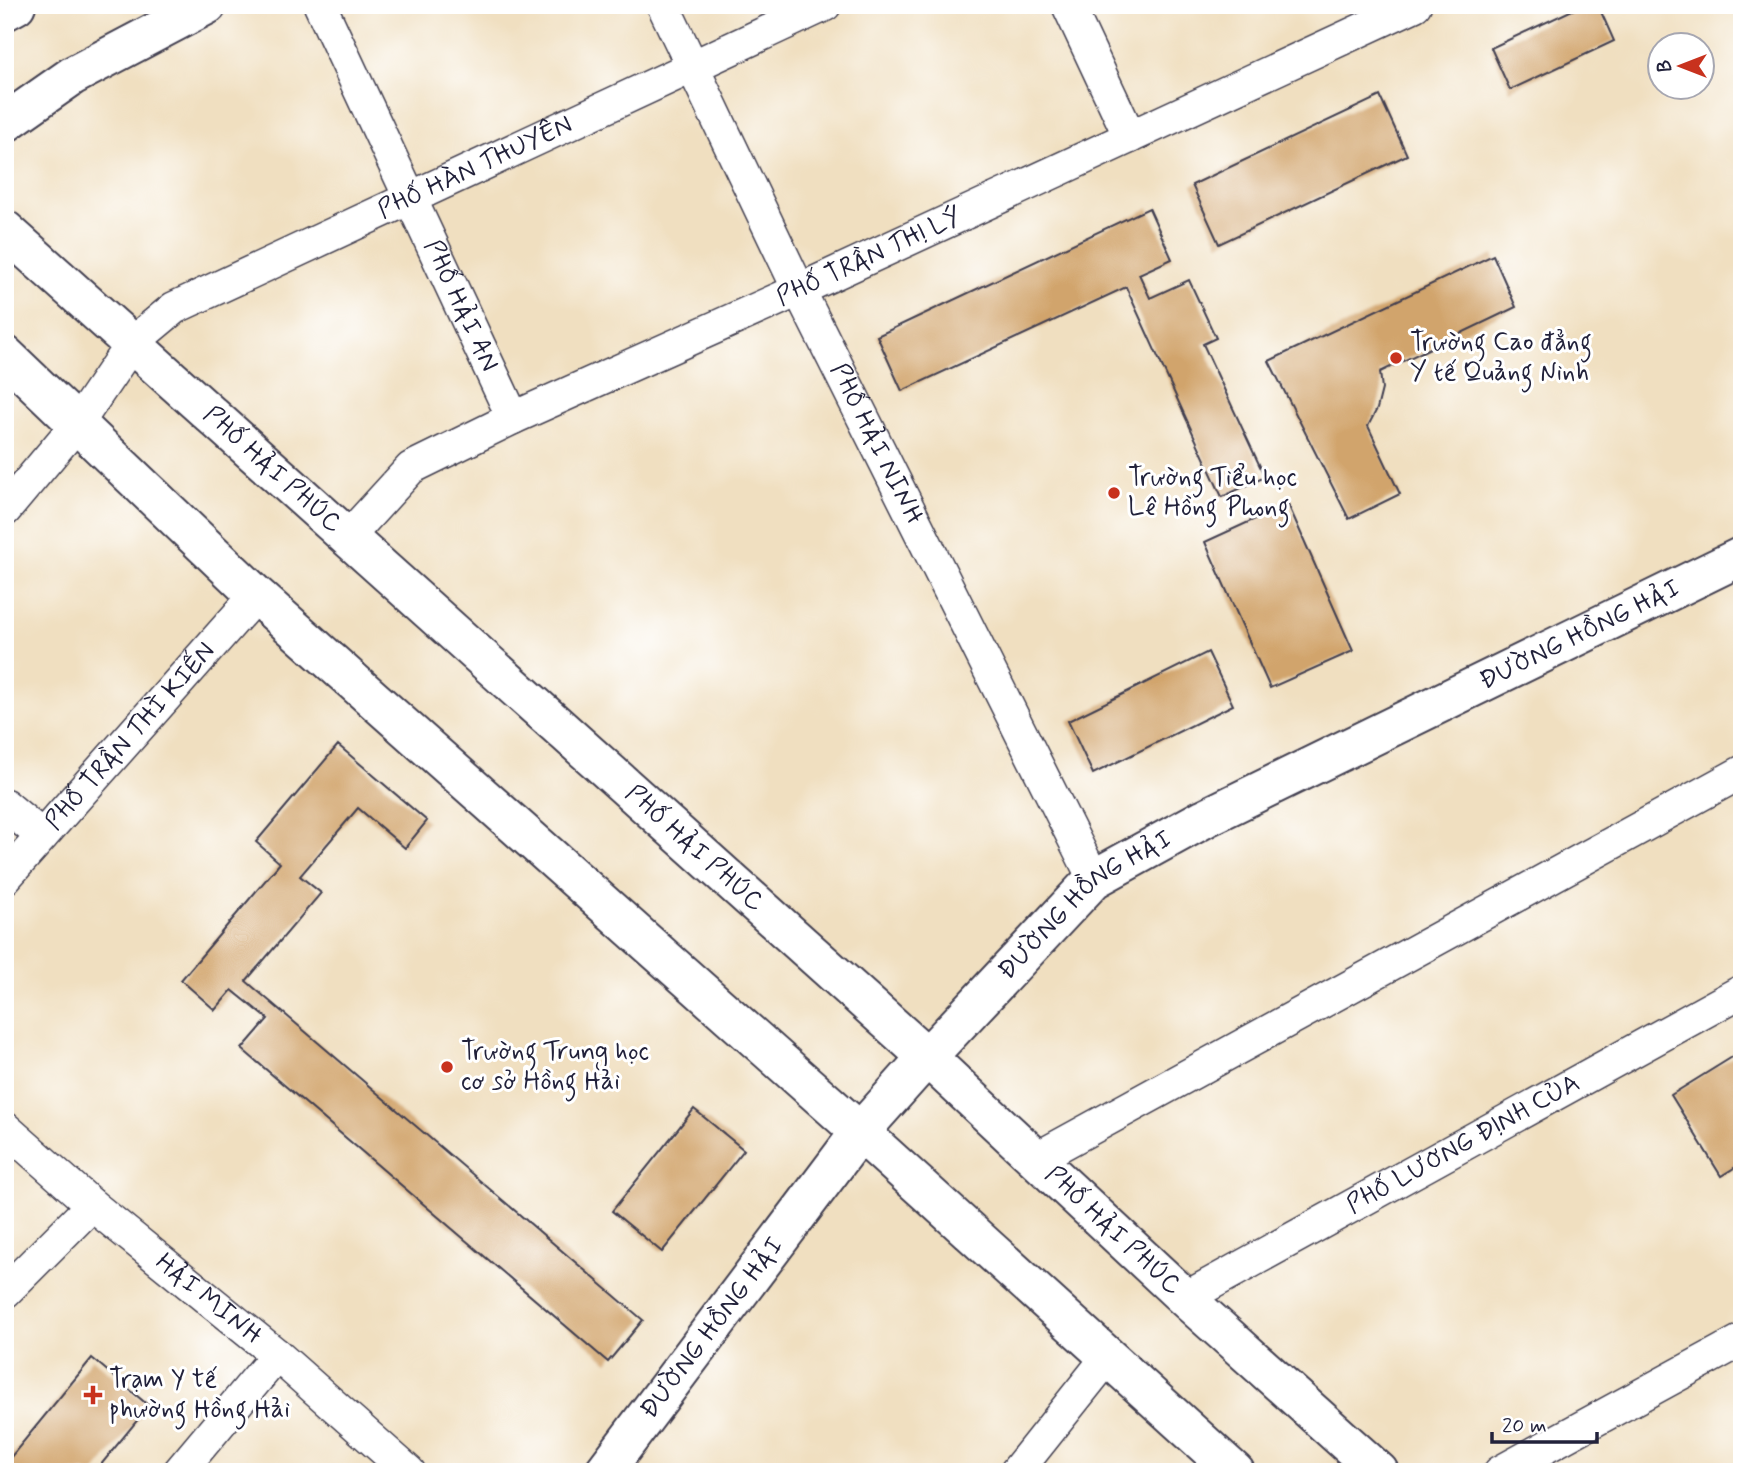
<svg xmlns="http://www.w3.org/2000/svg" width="1747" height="1477" font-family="Mynerve,sans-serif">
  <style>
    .building { fill: #d1a46c }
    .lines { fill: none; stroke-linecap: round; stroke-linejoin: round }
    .minor-casing { stroke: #413e4f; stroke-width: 35 }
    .tertiary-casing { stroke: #413e4f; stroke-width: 42 }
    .primary-casing { stroke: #413e4f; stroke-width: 42 }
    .minor { stroke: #fff; stroke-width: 32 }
    .tertiary { stroke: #fff; stroke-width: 38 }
    .primary { stroke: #fff; stroke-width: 38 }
    .poi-dot { fill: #c8321e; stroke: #fff; stroke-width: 2.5 }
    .labels { text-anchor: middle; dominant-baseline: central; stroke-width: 6; stroke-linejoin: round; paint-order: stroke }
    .street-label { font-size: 26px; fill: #22223b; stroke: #fff }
    .poi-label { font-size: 26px; fill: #22223b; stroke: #fff; text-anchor: start }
  </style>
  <rect width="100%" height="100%" fill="#fff"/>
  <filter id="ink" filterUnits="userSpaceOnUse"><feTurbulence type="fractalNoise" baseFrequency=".0143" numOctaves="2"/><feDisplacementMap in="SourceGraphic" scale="14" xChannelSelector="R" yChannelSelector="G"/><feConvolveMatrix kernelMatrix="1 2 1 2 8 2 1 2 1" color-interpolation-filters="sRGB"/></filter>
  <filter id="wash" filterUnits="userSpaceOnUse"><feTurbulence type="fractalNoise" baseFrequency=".00686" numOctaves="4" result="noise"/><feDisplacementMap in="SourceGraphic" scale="28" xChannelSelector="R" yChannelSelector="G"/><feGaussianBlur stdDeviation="1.57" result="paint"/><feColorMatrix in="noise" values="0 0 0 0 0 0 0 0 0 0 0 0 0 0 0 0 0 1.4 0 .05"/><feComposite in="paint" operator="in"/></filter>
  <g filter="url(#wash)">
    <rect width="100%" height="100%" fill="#f0dfc0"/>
    <g id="blocks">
      <g class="building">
        <polygon points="1583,5 1598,5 1614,41 1510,90 1491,48"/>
        <polygon points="1380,96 1407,155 1219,244 1192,185"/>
        <polygon points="1149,208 1172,259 1139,274 1150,298 1189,280 1216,338 1203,344 1265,477 1222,497 1126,287 902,391 877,336"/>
        <polygon points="1493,255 1516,307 1380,372 1382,389 1377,409 1368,426 1400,494 1349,519 1269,361"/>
        <polygon points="1288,504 1353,651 1270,688 1205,542"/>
        <polygon points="1208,652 1233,705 1093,774 1068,721"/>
        <polygon points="338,745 427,821 405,848 358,808 300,876 321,893 246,981 643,1320 608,1362 242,1049 268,1019 232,990 215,1010 181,980 280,863 256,842"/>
        <polygon points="1742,1051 1742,1163 1721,1176 1671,1095"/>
        <polygon points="694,1109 744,1150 662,1252 612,1211"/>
        <polygon points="92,1358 149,1406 95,1472 5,1472 5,1464"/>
      </g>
    </g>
  </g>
  <g filter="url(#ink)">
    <use href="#blocks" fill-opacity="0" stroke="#413e4f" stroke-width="2"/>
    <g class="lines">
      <g class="minor-casing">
        <g id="minor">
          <path id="s1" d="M320,5L513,418"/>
          <path id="s2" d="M663,5L799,290L1094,879"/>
          <polyline points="1068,5 1130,137"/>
          <path id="s3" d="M5,510L77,424L132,343L174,308L825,5"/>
          <path id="s4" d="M348,537L411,468L513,418L799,290L1415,5"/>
          <polyline points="5,805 42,836"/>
          <path id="s5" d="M5,878L256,595"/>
          <path id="s6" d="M5,1128L92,1205L277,1355L409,1472"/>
          <polyline points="1037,1158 1742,772"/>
          <polyline points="5,1292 92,1205"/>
          <path id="s7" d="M1185,1298L1742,991"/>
          <polyline points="179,1472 277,1355"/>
          <polyline points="1016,1472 1107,1358"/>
          <polyline points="1500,1472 1742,1340"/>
        </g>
      </g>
      <g class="tertiary-casing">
        <g id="tertiary">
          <polyline points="5,123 72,76 207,5"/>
          <path id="s8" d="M5,230L927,1057L1185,1298L1379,1472"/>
          <polyline points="5,355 256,595 860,1132 1235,1472"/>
          <path id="s9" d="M604,1472L860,1132L927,1057L1094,879L1205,818L1742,556"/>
        </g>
      </g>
      <g class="primary-casing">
        <polyline id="primary" points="5,11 16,5"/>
      </g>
      <use href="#minor" class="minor"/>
      <use href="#tertiary" class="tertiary"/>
      <use href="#primary" class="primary"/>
    </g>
  </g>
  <g class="poi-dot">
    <circle cx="1396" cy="358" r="7"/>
    <circle cx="1114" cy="493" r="7"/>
    <circle cx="447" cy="1067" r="7"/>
    <path d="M89.5 1384.5h7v7h7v7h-7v7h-7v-7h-7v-7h7z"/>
  </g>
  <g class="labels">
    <g class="street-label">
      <text stroke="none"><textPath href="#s3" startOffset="597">PHỐ HÀN THUYÊN</textPath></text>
      <text stroke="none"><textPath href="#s4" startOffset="598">PHỐ TRẦN THỊ LÝ</textPath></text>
      <text stroke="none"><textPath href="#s1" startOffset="332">PHỐ HẢI AN</textPath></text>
      <text stroke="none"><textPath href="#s2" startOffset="488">PHỐ HẢI NINH</textPath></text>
      <text stroke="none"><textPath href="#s8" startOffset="359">PHỐ HẢI PHÚC</textPath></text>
      <text stroke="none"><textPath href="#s9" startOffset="1314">ĐƯỜNG HỒNG HẢI</textPath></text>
      <text stroke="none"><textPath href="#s5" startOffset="189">PHỐ TRẦN THÌ KIẾN</textPath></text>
      <text stroke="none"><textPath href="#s8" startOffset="926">PHỐ HẢI PHÚC</textPath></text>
      <text stroke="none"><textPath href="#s9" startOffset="747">ĐƯỜNG HỒNG HẢI</textPath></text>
      <text stroke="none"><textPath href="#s7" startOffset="318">PHỐ LƯƠNG ĐỊNH CỦA</textPath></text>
      <text stroke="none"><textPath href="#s8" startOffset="1493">PHỐ HẢI PHÚC</textPath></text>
      <text stroke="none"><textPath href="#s6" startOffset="266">HẢI MINH</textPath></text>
      <text stroke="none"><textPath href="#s9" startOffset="180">ĐƯỜNG HỒNG HẢI</textPath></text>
    </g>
    <g class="poi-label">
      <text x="1410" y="343">Trường Cao đẳng<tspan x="1410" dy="30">Y tế Quảng Ninh</tspan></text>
      <text x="1128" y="478">Trường Tiểu học<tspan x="1128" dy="30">Lê Hồng Phong</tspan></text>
      <text x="461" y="1052">Trường Trung học<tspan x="461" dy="30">cơ sở Hồng Hải</tspan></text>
      <text x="109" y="1380">Trạm Y tế<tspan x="109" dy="30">phường Hồng Hải</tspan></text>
    </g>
  </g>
  <rect width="1747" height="1477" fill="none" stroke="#fff" stroke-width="28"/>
  <g transform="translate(1681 66) rotate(270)"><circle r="33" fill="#ffffff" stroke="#a7a7b1" stroke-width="2"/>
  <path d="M0-5L12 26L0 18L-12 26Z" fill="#c8321e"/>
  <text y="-10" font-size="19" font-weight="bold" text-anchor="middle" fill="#22223b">B</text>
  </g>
  <path d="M1492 1432v10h105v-10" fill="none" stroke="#22223b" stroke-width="3.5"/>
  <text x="1502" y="1432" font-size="21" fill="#22223b" stroke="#ffffff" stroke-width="5" paint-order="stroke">20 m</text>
</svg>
